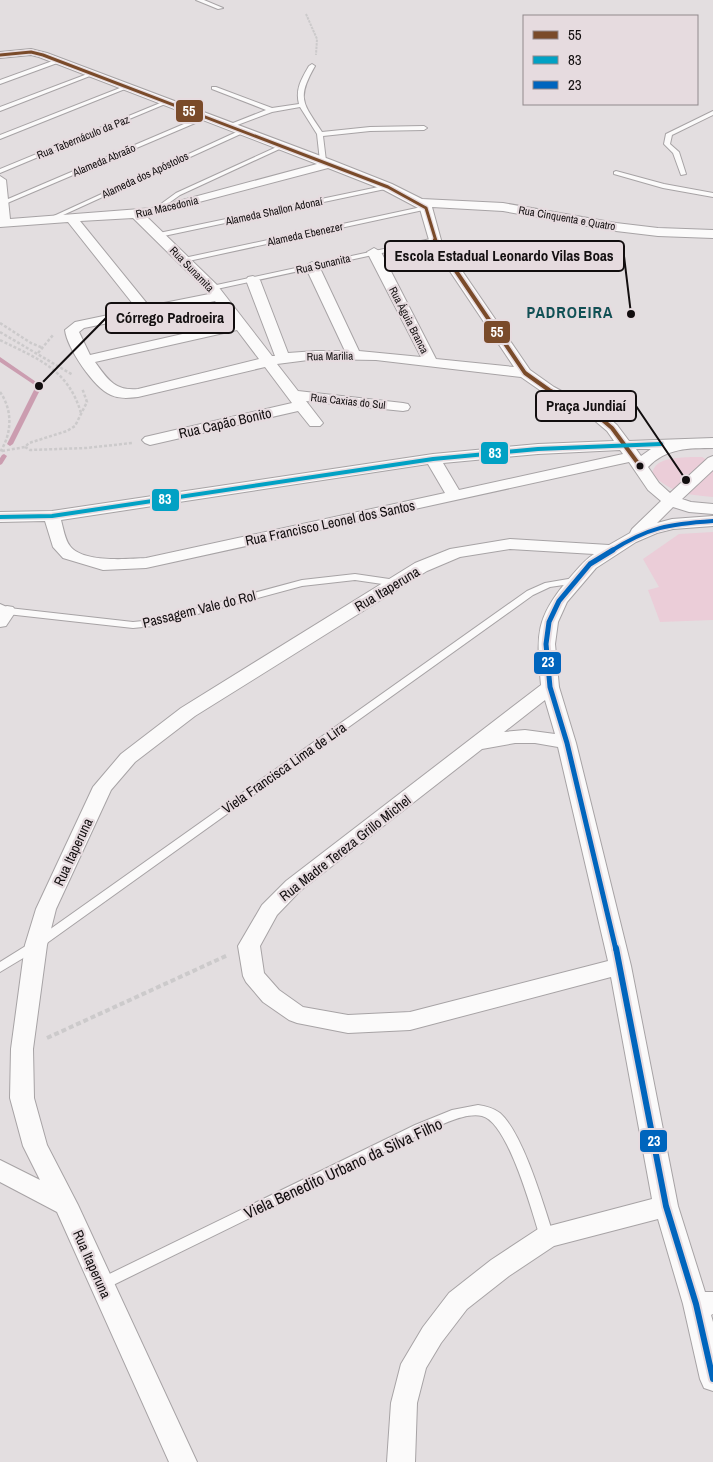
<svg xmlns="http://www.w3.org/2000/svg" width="713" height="1462" font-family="'Archivo Narrow',sans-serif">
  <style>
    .green { fill: #ebcdd8 }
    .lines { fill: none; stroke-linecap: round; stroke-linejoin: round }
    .stream { fill: #cb9db0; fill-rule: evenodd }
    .service-casing { stroke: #a7a3a5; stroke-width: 2 }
    .minor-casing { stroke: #a7a3a5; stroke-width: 2 }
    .path-far2 { stroke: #cccacb; stroke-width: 2; stroke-dasharray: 2.5 1; stroke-linecap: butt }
    .path-far1 { stroke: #cccacb; stroke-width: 2.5; stroke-dasharray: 3 2; stroke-linecap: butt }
    .path { stroke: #cccacb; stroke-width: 4; stroke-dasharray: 5 3; stroke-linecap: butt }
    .service { fill: #fbfafa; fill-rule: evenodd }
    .minor { fill: #fbfafa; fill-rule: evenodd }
    .bus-1-far1-casing { stroke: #e6dbdf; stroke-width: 5.5 }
    .bus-1-casing { stroke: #e6dbdf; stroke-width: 7 }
    .bus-2-casing { stroke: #e6dbdf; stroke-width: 7 }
    .bus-3-far2-casing { stroke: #e6dbdf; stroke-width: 7 }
    .bus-3-far1-casing { stroke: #e6dbdf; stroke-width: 9 }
    .bus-3-casing { stroke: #e6dbdf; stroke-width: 10 }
    .bus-1-far1 { stroke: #7a4b2a; stroke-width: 3 }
    .bus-1 { stroke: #7a4b2a; stroke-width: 4 }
    .bus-2 { stroke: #01a1c4; stroke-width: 4 }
    .bus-3-far2 { stroke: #0065bd; stroke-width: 4 }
    .bus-3-far1 { stroke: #0065bd; stroke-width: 5 }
    .bus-3 { stroke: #0065bd; stroke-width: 6 }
    .bus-dot { fill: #120e0f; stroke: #e6dbdf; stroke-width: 2 }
    .labels { text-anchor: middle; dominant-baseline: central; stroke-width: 4.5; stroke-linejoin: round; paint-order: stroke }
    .far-street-label { font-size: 11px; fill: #120e0f; stroke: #e6dbdf }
    .street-label { font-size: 14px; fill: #120e0f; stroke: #e6dbdf }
    .far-district-label { font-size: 16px; font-weight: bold; letter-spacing: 1px; fill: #125055; stroke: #e6dbdf }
    .near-street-label { font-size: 16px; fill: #120e0f; stroke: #e6dbdf }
    .leader { fill: none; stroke: #120e0f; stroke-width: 2 }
    .callout-dot { fill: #120e0f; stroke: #e6dbdf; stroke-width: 2 }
    .callout { fill: #e6dbdf; stroke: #120e0f; stroke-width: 2 }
    .callout-label { font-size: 15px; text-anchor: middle; font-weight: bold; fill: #120e0f }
    .line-badge { stroke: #e6dbdf; stroke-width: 2 }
    .badge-label { font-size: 14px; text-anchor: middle; font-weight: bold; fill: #fff }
  </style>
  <rect width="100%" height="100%" fill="#e3dee0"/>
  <g class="green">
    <path d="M691,457H702L713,463V497C684,494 675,494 652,475C654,457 677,458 691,457Z"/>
    <polygon points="713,532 713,620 660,622 648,590 659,587 643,559 679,534"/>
  </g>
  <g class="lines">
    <g class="stream">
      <polygon points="0,357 42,386 13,444 10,446 7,444 36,386 0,362"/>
      <polygon points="4,454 7,456 2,464 0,465 0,458 2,455"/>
    </g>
    <g class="service-casing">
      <g id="service">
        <polygon points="196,0 204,0 223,8 218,9"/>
        <polygon points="58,59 61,61 60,62 0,84 0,80"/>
        <path d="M312,64L315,66C296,99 303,103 322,132L370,127L424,126L427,128L424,130L370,131L323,136L326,161L323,163L320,161L317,134L300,107L272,112L232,127H228V125L266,110L212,89V87H216L272,108L299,104C295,89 302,78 309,66Z"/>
        <polygon points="90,73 95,74 0,111 0,107"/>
        <polygon points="125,86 130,87 0,139 0,135"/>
        <polygon points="165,101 170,102 0,173 0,169"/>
        <polygon points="713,111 713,115 672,135 670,144 679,152 686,174 681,175 673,153 664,144 666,134"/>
        <polygon points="205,115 208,117 207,118 5,204 0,203 1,202"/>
        <polygon points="243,129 246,131 245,132 50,221 45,220"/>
        <polygon points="281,145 286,146 180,195 155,213 150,212 176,193"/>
        <polygon points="616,171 664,184 713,193 713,197 663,188 614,174 614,172"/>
        <polygon points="388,185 391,187 390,188 159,237 156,235 159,233"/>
        <polygon points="426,206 428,207 428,209 184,262 180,260 184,258"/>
        <polygon points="435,238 438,240 437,241 212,290 208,288 212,286"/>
        <polygon points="355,574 396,580 401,583 396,586 355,580 302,586 153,626 133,628 7,614 0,611 0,604 9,608 133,622 153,620 302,580"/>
        <polygon points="574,578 579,581 577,583 550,587 533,595 40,948 0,972 0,962 32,942 527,591 545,583"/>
        <path d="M478,1105C486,1106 493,1108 500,1113C523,1133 544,1206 554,1237L552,1241L547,1243L542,1241L540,1237C532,1212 508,1122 482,1116C465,1112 439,1126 423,1133L107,1288L102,1290L97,1288L95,1284L97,1280L415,1125L452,1110Z"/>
      </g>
    </g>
    <g class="minor-casing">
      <g id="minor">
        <path d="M31,49L47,53L334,161L392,184L422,199L503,203L616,223L658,228L713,230V238L658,236L616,231L503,211L432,207L441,240L530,370L554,387L604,414L617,425L629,441L713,438V448C689,448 666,448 648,467L659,483L670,493L708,458L713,456V470L682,499L691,502L713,504V514L689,512L673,507L657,523L672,519L713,516V526L673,529L657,533L636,542L596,568L567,602L558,622L555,644L559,687L576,743L631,966L678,1206L705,1292H713V1314L711,1315L713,1322V1391L704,1388L700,1379L683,1304L658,1219L554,1246L509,1276L467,1309L441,1343L426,1368L417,1403L415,1462H387L391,1403L401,1364L423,1327L449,1293L491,1260L538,1229L652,1199L611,977L410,1030L348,1033L297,1023L289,1020L263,1002L246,982L243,976L238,946L262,905L286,881L541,685C537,637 534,620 567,581C576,571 583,561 594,554L510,549L460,557L427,571L195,716L135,762L111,790L56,909L47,945L33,1049L34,1098L47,1145L78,1205L197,1462H169L57,1212L0,1182V1160L40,1180L23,1146L10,1098L11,1049L25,945L36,909L93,787L121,754L181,708L415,563L450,549L510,539L609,545L630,533L632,529L661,501L648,490L629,462L146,568L103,570L63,558L53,547L45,521L0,522V512L52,511L433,454L538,444L614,441L607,431L594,420L544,393L521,377L376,360L316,359L277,364L298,391L403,403L408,404L410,407L408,410L403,411L306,401L323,423L320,426H310L298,411L150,445L145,443L142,440L145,437L292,403L265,367L138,397C129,398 120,399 111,395C94,388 67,348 65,330L75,322L137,309L68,222L0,227V176L6,180L10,219L153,208L317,164L39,57L31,55L0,58V52ZM328,168L384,190L420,209L429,240L514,367L436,359L381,252L374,248L367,252L421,357L359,351L319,266L312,262L305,266L345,351H316L288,353L260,280L253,276L248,277L246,280L275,356H272L217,285L146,216ZM133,218L207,291L209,294L149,306L80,221ZM215,301L231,323L90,355L79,332L84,328ZM237,330L259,359L138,389C115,391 108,380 95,362ZM636,449H651L641,456ZM620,450L623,454L459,490L443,463L538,454ZM428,464L445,493L146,558C127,559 83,563 70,546C65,540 63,527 61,520ZM545,700L555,734L525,730L504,732ZM515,743H535L558,747L608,961L410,1012L348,1015L303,1007L279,990L264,973L260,946L277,915L300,891L482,749Z"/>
        <polygon points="7,606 13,607 16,611 6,626 0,627 0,609"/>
      </g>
    </g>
    <polyline class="path-far2" points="306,14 317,39 316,55"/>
    <g class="path-far1">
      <polyline points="0,323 31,343 43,348"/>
      <polyline points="0,332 73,375"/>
      <path d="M0,340C38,359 68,369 81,413"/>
      <polyline points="38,353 53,335"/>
      <path d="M0,392C13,410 12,434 0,452"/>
      <polyline points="25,447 30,450 86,448 132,443"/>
      <polyline points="2,451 25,447 29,443 67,431 75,426 87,402 82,388"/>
    </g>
    <polyline class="path" points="47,1038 228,955"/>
    <use href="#service" class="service"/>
    <use href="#minor" class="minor"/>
    <g class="bus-1-far1-casing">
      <polyline id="bus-1-far1" points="0,55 31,52 43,55 388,187 426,208 436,241"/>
    </g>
    <g class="bus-1-casing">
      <polyline id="bus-1" points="435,240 525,373 549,390 599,417 612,428 640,466"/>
    </g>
    <g class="bus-2-casing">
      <polyline id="bus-2" points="0,517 52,516 433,459 538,449 661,444"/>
    </g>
    <g class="bus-3-far2-casing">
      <path id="bus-3-far2" d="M611,551C649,527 669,524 713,521"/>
    </g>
    <g class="bus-3-far1-casing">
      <polyline id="bus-3-far1" points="613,550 590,564 559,601 549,622 546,644 550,687 567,743 616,950"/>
    </g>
    <g class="bus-3-casing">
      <polyline id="bus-3" points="616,948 666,1206 696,1304 713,1379"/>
    </g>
    <use href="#bus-1-far1" class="bus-1-far1"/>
    <use href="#bus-1" class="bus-1"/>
    <use href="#bus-2" class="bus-2"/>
    <use href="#bus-3-far2" class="bus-3-far2"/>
    <use href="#bus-3-far1" class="bus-3-far1"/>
    <use href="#bus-3" class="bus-3"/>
  </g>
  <circle class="bus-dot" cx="640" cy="466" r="4.5"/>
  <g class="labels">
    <g class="far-street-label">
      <text transform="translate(83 137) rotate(-22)">Rua Tabernáculo da Paz</text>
      <text transform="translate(104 160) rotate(-23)">Alameda Abraão</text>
      <text transform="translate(145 175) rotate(-25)">Alameda dos Apóstolos</text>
      <text transform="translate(167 207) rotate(-13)">Rua Macedonia</text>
      <text transform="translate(274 211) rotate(-12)">Alameda Shallon Adonaí</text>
      <text transform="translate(567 218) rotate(10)">Rua Cinquenta e Quatro</text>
      <text transform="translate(305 234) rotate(-12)">Alameda Ebenezer</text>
      <text transform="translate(323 264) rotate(-13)">Rua Sunanita</text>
      <text transform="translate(192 269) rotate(46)">Rua Sunamita</text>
      <text transform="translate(409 320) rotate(63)">Rua Águia Branca</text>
      <text transform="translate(330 356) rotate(-1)">Rua Marilia</text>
      <text transform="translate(348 401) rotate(6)">Rua Caxias do Sul</text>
    </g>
    <g class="street-label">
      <text transform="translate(225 423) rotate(-13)">Rua Capão Bonito</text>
      <text transform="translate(330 523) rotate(-12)">Rua Francisco Leonel dos Santos</text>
      <text transform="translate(387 589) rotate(-31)">Rua Itaperuna</text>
      <text transform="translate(199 609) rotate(-14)">Passagem Vale do Rol</text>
      <text transform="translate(284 768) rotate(-35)">Viela Francisca Lima de Lira</text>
      <text transform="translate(345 848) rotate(-38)">Rua Madre Tereza Grillo Michel</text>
      <text transform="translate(73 852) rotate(-65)">Rua Itaperuna</text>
      <text transform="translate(92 1264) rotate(66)">Rua Itaperuna</text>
    </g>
    <g class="far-district-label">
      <text x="570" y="312">PADROEIRA</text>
    </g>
    <g class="near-street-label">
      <text transform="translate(343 1168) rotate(-25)">Viela Benedito Urbano da Silva Filho</text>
    </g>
  </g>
  <path class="leader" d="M631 314L624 256M39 386L106 318M686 480L636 406"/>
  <g class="callout-dot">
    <circle cx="631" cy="314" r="5"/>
    <circle cx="39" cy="386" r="5"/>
    <circle cx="686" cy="480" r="5"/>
  </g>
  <g class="callout">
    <rect x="385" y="241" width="239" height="30" rx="5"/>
    <rect x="106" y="303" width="128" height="30" rx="5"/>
    <rect x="536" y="391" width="100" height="30" rx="5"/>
  </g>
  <g class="callout-label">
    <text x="504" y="261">Escola Estadual Leonardo Vilas Boas</text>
    <text x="170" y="323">Córrego Padroeira</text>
    <text x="586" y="411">Praça Jundiaí</text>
  </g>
  <g class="line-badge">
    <rect x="175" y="99" width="29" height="24" rx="5" fill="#7a4b2a"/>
    <rect x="483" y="320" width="28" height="24" rx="5" fill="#7a4b2a"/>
    <rect x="480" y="441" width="29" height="24" rx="5" fill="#01a1c4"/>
    <rect x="151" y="488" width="29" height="24" rx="5" fill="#01a1c4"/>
    <rect x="533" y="651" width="29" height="24" rx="5" fill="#0065bd"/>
    <rect x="639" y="1129" width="29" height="24" rx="5" fill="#0065bd"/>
  </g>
  <g class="badge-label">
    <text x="189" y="116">55</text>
    <text x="497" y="337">55</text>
    <text x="495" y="458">83</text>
    <text x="165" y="504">83</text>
    <text x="548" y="667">23</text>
    <text x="654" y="1146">23</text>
  </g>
  <rect x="523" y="15" width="175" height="90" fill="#e6dbdf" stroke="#91898c"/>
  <rect x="533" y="31" width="25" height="8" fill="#7a4b2a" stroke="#91898c"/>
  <text x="568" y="40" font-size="15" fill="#120e0f">55</text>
  <rect x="533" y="56" width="25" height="8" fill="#01a1c4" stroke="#91898c"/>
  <text x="568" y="65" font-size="15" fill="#120e0f">83</text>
  <rect x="533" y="81" width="25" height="8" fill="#0065bd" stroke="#91898c"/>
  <text x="568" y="90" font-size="15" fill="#120e0f">23</text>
</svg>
